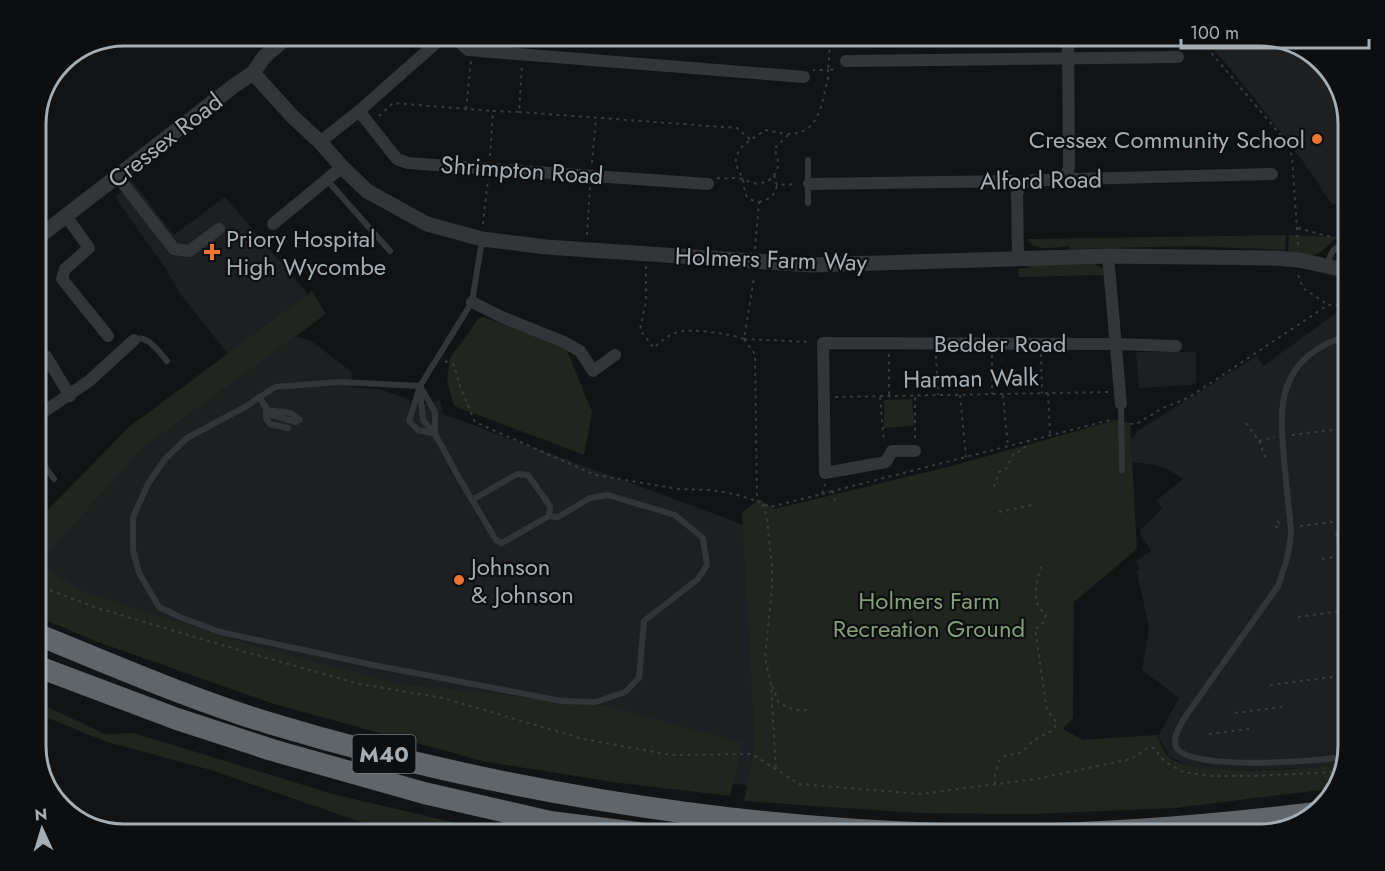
<svg xmlns="http://www.w3.org/2000/svg" width="1385" height="871" font-family="Jost,sans-serif">
  <style>
    .built { fill: #1e1f21 }
    .green { fill: #20261f }
    .lines { fill: none; stroke-linecap: round; stroke-linejoin: round }
    .path { stroke: #393d40; stroke-width: 2; stroke-dasharray: 3 4.5; stroke-linecap: butt }
    .service { stroke: #333639; stroke-width: 6 }
    .minor { stroke: #333639; stroke-width: 12 }
    .tertiary { stroke: #333639; stroke-width: 15 }
    .motorway { stroke: #60656a; stroke-width: 22 }
    .poi-dot { fill: #ec7532; stroke: #0d0e0f; stroke-width: 2 }
    .labels { text-anchor: middle; dominant-baseline: central; stroke-width: 4.5; stroke-linejoin: round; paint-order: stroke }
    .shield { fill: #0d0e0f; stroke: #777e82; stroke-width: 1.5 }
    .shield-label { font-size: 22px; font-weight: bold; fill: #a4aeb4 }
    .poi-label { font-size: 24px; fill: #a4aeb4; stroke: #0d0e0f; text-anchor: start }
    .street-label { font-size: 24px; fill: #a4aeb4; stroke: #0d0e0f }
    .park-label { font-size: 24px; fill: #849f7b; stroke: #0d0e0f }
    .rim { fill: none; stroke: #a4aeb4; stroke-width: 3 }
  </style>
  <rect width="100%" height="100%" fill="#121314"/>
  <g class="built">
    <polygon points="1202,36 1261,36 1309,51 1337,80 1349,119 1349,209 1331,203 1302,160 1244,85"/>
    <polygon points="133,182 174,235 225,197 308,294 228,354 181,295 165,268 115,197"/>
    <polygon points="1339,311 1349,311 1349,747 1344,764 1335,767 1253,770 1214,770 1188,766 1169,756 1158,736 1179,698 1142,670 1149,628 1137,571 1140,569 1136,561 1151,551 1140,534 1141,529 1162,509 1156,501 1183,479 1169,470 1150,464 1132,462 1131,440 1139,430 1257,356 1263,366"/>
    <polygon points="294,336 311,341 352,372 351,387 379,389 410,400 410,408 440,400 443,414 723,517 761,533 774,789 723,782 97,632 36,560 141,449"/>
    <polygon points="1136,352 1196,352 1196,382 1191,385 1139,388"/>
  </g>
  <g class="green">
    <path d="M1286,235L1285,250L1192,246L1070,249L1069,246C1056,247 1034,253 1027,239Z"/>
    <path d="M1289,235L1338,237C1330,241 1326,250 1319,253C1311,258 1296,253 1288,252Z"/>
    <polygon points="1093,263 1103,269 1105,275 1019,277 1018,269 1028,268 1029,265"/>
    <polygon points="312,291 326,314 141,449 39,563 81,591 240,642 399,684 606,706 742,743 730,796 613,782 482,761 274,704 95,641 36,616 36,522 129,427"/>
    <polygon points="484,317 566,348 592,412 584,455 454,406 447,381 450,358 478,319"/>
    <polygon points="912,399 914,426 884,428 884,400"/>
    <path d="M1116,420L1130,423L1137,549L1074,602L1073,718L1063,729L1083,740L1157,735C1160,742 1163,751 1168,756C1187,778 1316,770 1344,763L1337,788L1176,808L1031,814L918,813L744,801L755,746L742,513L760,499L774,509L952,466Z"/>
    <polygon points="36,701 104,734 134,733 333,794 506,835 398,835 211,770 104,741 36,713"/>
  </g>
  <g class="lines">
    <g class="path">
      <polyline points="826,36 830,43 828,70 838,69"/>
      <polyline points="1197,36 1284,139 1292,156 1298,245"/>
      <polyline points="830,43 835,36"/>
      <polyline points="466,109 471,61"/>
      <polyline points="519,112 737,128 751,140"/>
      <polyline points="379,116 393,103 493,111"/>
      <polyline points="490,156 493,111 519,112 522,65"/>
      <polyline points="592,163 596,118"/>
      <polyline points="774,175 777,185 797,184"/>
      <path d="M717,178C725,179 734,177 742,179C748,180 752,185 760,183C778,181 782,163 774,149L789,134"/>
      <path d="M759,202C769,200 775,195 777,185"/>
      <polyline points="483,224 488,179"/>
      <polyline points="1298,228 1334,238"/>
      <polyline points="587,235 590,187"/>
      <path d="M755,249L759,202C739,198 747,188 742,177C738,168 732,162 739,151C743,143 758,136 765,130C773,131 781,134 789,134C820,134 822,101 828,78V70H813"/>
      <path d="M646,266V300L640,330L654,348C661,341 668,335 678,332C693,328 730,334 744,339L754,278"/>
      <polyline points="1298,275 1303,288 1328,305"/>
      <polyline points="744,339 755,354 757,501"/>
      <polyline points="744,339 811,342"/>
      <polyline points="889,354 889,396"/>
      <polyline points="1041,354 1042,393"/>
      <polyline points="992,355 992,394"/>
      <polyline points="936,356 938,395"/>
      <polyline points="445,361 454,365 460,386 475,422 595,475 678,489 711,490 734,494 757,501 770,507 822,494 825,484"/>
      <polyline points="1048,393 1050,435"/>
      <polyline points="960,395 966,457"/>
      <polyline points="1003,395 1008,446"/>
      <polyline points="835,397 1108,392"/>
      <polyline points="880,397 884,442"/>
      <polyline points="1246,423 1259,441 1275,437"/>
      <polyline points="1130,424 1138,423 1163,408 1188,398 1328,305 1349,305"/>
      <polyline points="1292,435 1349,428"/>
      <polyline points="915,438 915,396"/>
      <polyline points="1259,441 1267,461"/>
      <polyline points="994,487 999,472 1006,469 1014,453 1023,450 1029,440"/>
      <polyline points="822,494 833,491"/>
      <polyline points="835,501 833,491 1114,419"/>
      <polyline points="763,504 767,518 772,567 772,587 765,658 771,684 776,769"/>
      <polyline points="999,512 1032,505"/>
      <polyline points="1300,526 1349,520"/>
      <polyline points="1275,527 1280,526 1278,521 1280,520"/>
      <polyline points="1322,559 1339,556 1336,530 1349,528"/>
      <polyline points="36,585 97,608 249,653 360,684 443,698 583,739 671,755 752,754 799,784 921,794 1036,779 1131,759 1147,748 1154,748 1164,761 1183,772 1212,776 1253,776 1335,772 1342,770"/>
      <polyline points="1298,617 1349,610"/>
      <polyline points="1270,685 1349,675"/>
      <polyline points="772,686 779,703 794,710 808,710"/>
      <polyline points="1235,713 1282,707"/>
      <polyline points="1209,734 1249,729"/>
      <path d="M995,784L994,778L999,761L1005,756L1022,752L1033,741L1053,730L1057,723L1047,710L1035,629L1042,625L1046,615C1030,602 1036,584 1041,567"/>
    </g>
    <g class="service">
      <polyline points="327,180 390,251"/>
      <polyline points="1348,201 1349,201"/>
      <polyline points="808,203 808,160"/>
      <polyline points="482,240 472,302 420,386 340,382 275,387 245,407 187,438 165,459 148,484 133,517 133,550 139,573 159,607 182,618 220,632 373,665 562,701 596,702 625,692 639,678 644,621 698,579 707,565 703,538 675,515 608,495 590,498 558,517 549,516"/>
      <path d="M1327,266C1331,252 1333,246 1349,244"/>
      <path d="M134,340C147,333 159,352 167,361"/>
      <polyline points="420,386 409,421 418,430 435,434 459,478 496,540 502,543 549,516 550,506 528,475 517,474 472,500"/>
      <polyline points="420,386 435,412 435,434"/>
      <polyline points="420,390 423,420 435,434"/>
      <polyline points="259,397 271,415 296,422"/>
      <polyline points="1121,404 1122,470"/>
      <polyline points="266,410 291,413 300,420"/>
      <polyline points="266,410 266,418 270,424 288,428"/>
      <polyline points="36,455 54,479"/>
      <path d="M1346,756C1321,762 1187,771 1176,747C1172,737 1181,725 1185,717L1278,586C1285,566 1291,549 1291,528C1288,505 1286,482 1284,459C1281,421 1276,384 1308,356C1320,346 1334,339 1349,336"/>
    </g>
    <g class="minor">
      <polyline points="453,36 468,50 804,77"/>
      <polyline points="846,61 1178,57"/>
      <polyline points="359,111 397,159 408,163 708,184"/>
      <polyline points="320,142 359,111 444,36"/>
      <polyline points="1066,176 1069,167 1068,36"/>
      <polyline points="118,177 174,249 189,251 219,229"/>
      <path d="M809,184L1013,181L1021,184C1035,176 1051,184 1066,176L1075,179L1272,174"/>
      <polyline points="66,216 89,248 65,269 62,279 108,336"/>
      <polyline points="273,224 342,167"/>
      <polyline points="1108,256 1121,404"/>
      <polyline points="1018,258 1017,193 1021,184"/>
      <polyline points="472,302 502,317 564,342 580,351 593,371 615,355"/>
      <polyline points="46,356 70,396"/>
      <polyline points="36,417 89,381 134,340"/>
      <polyline points="915,451 892,451 886,462 825,473 823,343 1116,344 1176,346"/>
    </g>
    <g class="tertiary">
      <polyline points="253,73 293,117 320,142 342,167 367,191 427,224 482,239 546,247 812,265 1108,256 1276,258 1299,260 1349,271"/>
      <polyline points="36,239 235,85 253,73 264,57 288,36"/>
    </g>
    <g class="motorway">
      <path d="M36,634C113,665 190,699 269,723C484,788 718,827 942,834C1067,838 1192,828 1316,813"/>
      <polyline points="36,666 177,719 272,750 424,793 550,822 653,835"/>
    </g>
  </g>
  <g class="poi-dot">
    <circle cx="1317" cy="139" r="6"/>
    <path d="M209 243h6v6h6v6h-6v6h-6v-6h-6v-6h6z"/>
    <circle cx="459" cy="580" r="6"/>
  </g>
  <g class="labels">
    <rect class="shield" x="352.5" y="735" width="63" height="38" rx="4.5"/>
    <g class="shield-label">
      <text x="384" y="754">M40</text>
    </g>
    <g class="poi-label">
      <text x="1305" y="139" text-anchor="end">Cressex Community School</text>
      <text x="226" y="238">Priory Hospital<tspan x="226" dy="28">High Wycombe</tspan></text>
      <text x="471" y="566">Johnson<tspan x="471" dy="28">&amp; Johnson</tspan></text>
    </g>
    <g class="street-label">
      <text transform="translate(165 140) rotate(-38)">Cressex Road</text>
      <text transform="translate(522 170) rotate(4)">Shrimpton Road</text>
      <text transform="translate(1041 180) rotate(-1)">Alford Road</text>
      <text transform="translate(771 259) rotate(2)">Holmers Farm Way</text>
      <text x="1000" y="343">Bedder Road</text>
      <text transform="translate(971 378) rotate(-1)">Harman Walk</text>
    </g>
    <g class="park-label">
      <text x="929" y="600">Holmers Farm<tspan x="929" dy="28">Recreation Ground</tspan></text>
    </g>
  </g>
  <path d="M0 0H1385V871H0ZM124 46H1260A78 78 0 0 1 1338 124V746A78 78 0 0 1 1260 824H124A78 78 0 0 1 46 746V124A78 78 0 0 1 124 46Z" fill="#0d0e0f" fill-rule="evenodd"/>
  <path class="rim" d="M124 46H1260A78 78 0 0 1 1338 124V746A78 78 0 0 1 1260 824H124A78 78 0 0 1 46 746V124A78 78 0 0 1 124 46Z"/>
  <g transform="translate(42 829) rotate(356)" stroke="#0d0e0f" stroke-width="4.5" paint-order="stroke">
  <path d="M0-4.5L10 22L0 15L-10 22Z" fill="#a4aeb4"/>
  <text y="-9" font-size="16" font-weight="bold" text-anchor="middle" fill="#a4aeb4">N</text>
  </g>
  <path d="M1181 39v9h188v-9" fill="none" stroke="#a4aeb4" stroke-width="3"/>
  <text x="1190" y="39" font-size="18" fill="#a4aeb4" stroke="#0d0e0f" stroke-width="4.5" paint-order="stroke">100 m</text>
</svg>
